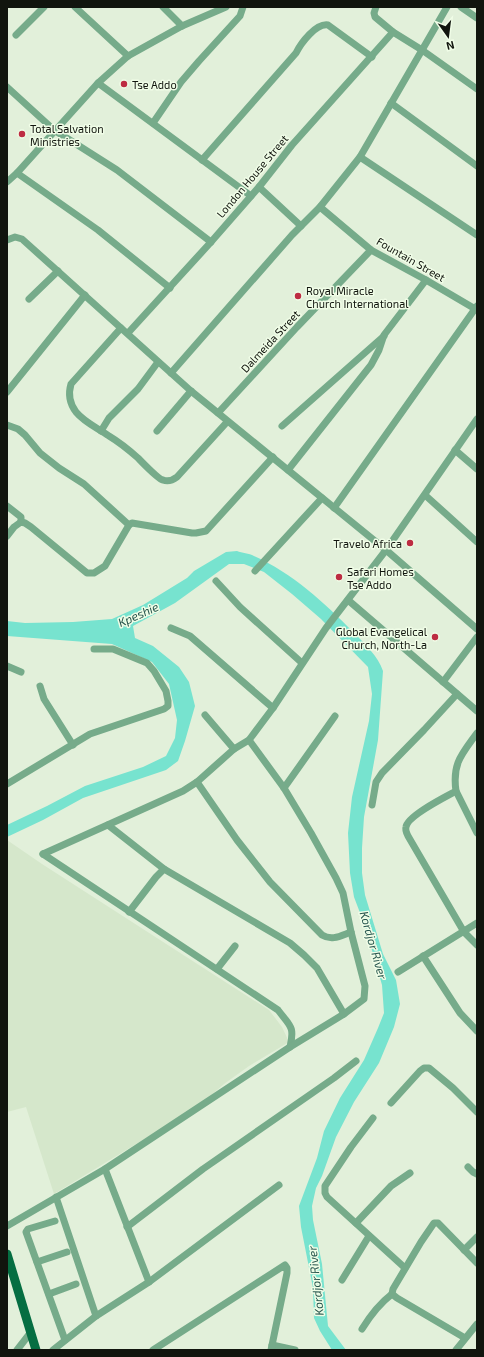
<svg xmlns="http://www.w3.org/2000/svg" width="484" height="1357" font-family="'Exo 2',sans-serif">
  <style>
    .built { fill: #d5e7cb }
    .water { fill: #77e3cf }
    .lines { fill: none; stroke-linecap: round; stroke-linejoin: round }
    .minor { stroke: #76ab8a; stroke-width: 7 }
    .major { stroke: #056e42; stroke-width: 9 }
    .poi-dot { fill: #bd2c42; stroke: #f0fde7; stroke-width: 1.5 }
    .labels { text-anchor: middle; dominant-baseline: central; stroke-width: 3; stroke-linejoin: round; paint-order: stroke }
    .poi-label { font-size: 11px; fill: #11150e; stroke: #f0fde7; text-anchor: start }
    .street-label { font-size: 11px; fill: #11150e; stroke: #f0fde7 }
    .water-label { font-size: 12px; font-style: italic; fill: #26554d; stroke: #f0fde7 }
  </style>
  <rect width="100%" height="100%" fill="#e2f0da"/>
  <polygon class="built" points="7,840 42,864 269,1010 282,1027 289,1042 249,1066 224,1084 200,1105 54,1194 26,1107 7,1112"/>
  <path class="water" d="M237,551C242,553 249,553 254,556C292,573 325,603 353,632C365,644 378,656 383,671L378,740L364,817L362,848V873L365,895L383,954L396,980L400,1004L394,1027L379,1063L354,1102L336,1137L322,1176L316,1188L312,1206L313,1220L322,1264L328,1326L346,1350H332L320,1331L314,1318L313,1288L301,1227L299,1206L317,1158L324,1131L340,1098L364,1060L378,1028L384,1013L382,985L365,926L354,897L350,873L348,833L352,797L369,721L372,694L368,667L321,619L292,594L264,572L244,564H229L175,603L133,626L135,638L153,646L179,667L189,682L195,706L185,741L178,761L166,770L83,798L43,820L7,837V825L47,806L85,786L143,767L166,756L175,738L177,720L169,684L152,662L112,644L7,636V621L25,623L73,622L112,619L143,605L187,578L194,571L226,552Z"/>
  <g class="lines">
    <g class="minor">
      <polyline points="75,7 128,56"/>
      <polyline points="163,7 182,26"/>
      <polyline points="376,7 374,13 375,17 393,32 422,50 477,89"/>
      <polyline points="461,7 477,18"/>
      <polyline points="16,35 44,7"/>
      <polyline points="98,83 251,196"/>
      <polyline points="7,87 54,130 117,170 211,242"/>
      <polyline points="391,103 477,166"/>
      <polyline points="153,123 181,82 199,61 240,16 243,7"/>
      <polyline points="360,157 477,235"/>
      <path d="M202,160L296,53C301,43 316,23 328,25L372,57"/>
      <polyline points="17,173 98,230 170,288"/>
      <polyline points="7,182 17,173 98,83 128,56 182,26 226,7"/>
      <polyline points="259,187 301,226"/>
      <polyline points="320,207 371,250 426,280 477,310"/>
      <polyline points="7,240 15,237 22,239 191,391 386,550 477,629"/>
      <polyline points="29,299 58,271"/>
      <path d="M121,328L71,384C68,394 70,404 76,412C85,423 98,428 109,436C119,442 129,450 138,458C143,463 158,479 163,480C168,482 173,480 177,477L227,422"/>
      <polyline points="128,333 211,242 259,187 292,145 393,32"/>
      <polyline points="171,373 292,235 320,207 360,157 447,7"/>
      <polyline points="7,392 85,295"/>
      <polyline points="218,413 297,327 371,250"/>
      <polyline points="7,425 18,429 25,435 40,453 59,468 84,484 129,525"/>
      <polyline points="282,426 384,336"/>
      <polyline points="101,431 109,418 138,389 158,362"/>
      <polyline points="157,431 191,391"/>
      <polyline points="455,450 477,469"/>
      <polyline points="288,470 371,365 379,350 384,335 426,280"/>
      <polyline points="425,495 477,542"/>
      <polyline points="7,506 21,517 21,522"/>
      <polyline points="334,508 477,306"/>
      <polyline points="7,536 14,527 21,522 25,523 31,527 87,573 94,573 105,566 129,525 132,523 192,533 196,533 206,531 273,457"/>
      <polyline points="255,571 322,498"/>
      <polyline points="216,581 240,607 302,663"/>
      <polyline points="348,600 477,711"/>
      <polyline points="171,628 190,636 273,708"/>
      <polyline points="7,666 21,672"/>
      <polyline points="443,682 477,637"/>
      <polyline points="40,686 44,699 73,745"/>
      <polyline points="205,715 234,749"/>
      <path d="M477,733C462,754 452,763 456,791L477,833"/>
      <path d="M197,782L237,840L270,882L322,935C332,941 340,936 351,932"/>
      <polyline points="7,784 90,734 164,709 168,706 168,701 166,691 154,671 147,663 113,649 94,649"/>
      <polyline points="284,788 335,716"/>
      <path d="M456,791C445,797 407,816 406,827C405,830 407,834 408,836L464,932L477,945"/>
      <polyline points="372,805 376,782 382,773 424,730 457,694"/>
      <polyline points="108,825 164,869"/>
      <polyline points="43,854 183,791 197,782 234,749 249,740 273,708 326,628 386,550 477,419"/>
      <path d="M43,854L278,1010C290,1026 295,1026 290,1047"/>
      <polyline points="129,912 156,877 164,869 290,943 304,955 317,968 344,1014"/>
      <polyline points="423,956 460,1013 477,1031"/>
      <polyline points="217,969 235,946"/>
      <polyline points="398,972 477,923"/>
      <polyline points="391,1103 420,1071 424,1068 429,1068 453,1088 477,1112"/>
      <polyline points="373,1118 351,1147 325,1186 325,1193 327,1197 405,1268"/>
      <polyline points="468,1167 473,1172 477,1174"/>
      <polyline points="105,1169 149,1282"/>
      <polyline points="56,1197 96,1316"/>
      <polyline points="55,1221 28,1229 26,1232 65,1340"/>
      <polyline points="356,1223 391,1186 410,1173"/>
      <polyline points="7,1226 105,1169 290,1047 344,1014 364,999 365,986 351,932 343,893 336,878 311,833 284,788 249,740"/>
      <polyline points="127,1227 203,1169 334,1078 356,1061"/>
      <polyline points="464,1250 477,1237"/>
      <polyline points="37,1262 67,1252"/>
      <polyline points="342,1280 369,1236"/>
      <polyline points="49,1294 76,1284"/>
      <path d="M362,1329C370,1316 379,1304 392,1294"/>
      <polyline points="465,1338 397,1298 392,1294 393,1289 421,1242 434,1223 438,1223 477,1263"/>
      <polyline points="272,1345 295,1350"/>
      <polyline points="17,1350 31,1332"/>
      <polyline points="53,1350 96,1316 149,1282 279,1185"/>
      <polyline points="153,1350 285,1265 287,1268 287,1273 271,1350"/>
      <polyline points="456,1350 477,1324"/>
    </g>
    <polyline class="major" points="7,1254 36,1350"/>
  </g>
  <g class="poi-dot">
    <circle cx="124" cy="84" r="4"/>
    <circle cx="22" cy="134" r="4"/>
    <circle cx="298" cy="296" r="4"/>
    <circle cx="410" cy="543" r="4"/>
    <circle cx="339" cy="577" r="4"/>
    <circle cx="435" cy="637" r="4"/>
  </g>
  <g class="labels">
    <g class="poi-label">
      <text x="132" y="84">Tse Addo</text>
      <text x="30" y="128">Total Salvation<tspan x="30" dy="13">Ministries</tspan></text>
      <text x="306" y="290">Royal Miracle<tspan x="306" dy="13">Church International</tspan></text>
      <text x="402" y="543" text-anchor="end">Travelo Africa</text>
      <text x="347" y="571">Safari Homes<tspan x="347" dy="13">Tse Addo</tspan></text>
      <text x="427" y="631" text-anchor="end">Global Evangelical<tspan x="427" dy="13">Church, North-La</tspan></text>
    </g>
    <g class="street-label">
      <text transform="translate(252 176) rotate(-50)">London House Street</text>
      <text transform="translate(411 259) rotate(30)">Fountain Street</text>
      <text transform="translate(270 341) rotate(-47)">Dalmeida Street</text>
    </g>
    <g class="water-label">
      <text transform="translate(138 614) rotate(-24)">Kpeshie</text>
      <text transform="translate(374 945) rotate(74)">Kordjor River</text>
      <text transform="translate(315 1281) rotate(-96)">Kordjor River</text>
    </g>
  </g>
  <rect width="484" height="1357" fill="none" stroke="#11150e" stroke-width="16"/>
  <g transform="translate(448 36) rotate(166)" stroke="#f0fde7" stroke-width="3" paint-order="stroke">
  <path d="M0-3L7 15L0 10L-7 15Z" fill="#11150e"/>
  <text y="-6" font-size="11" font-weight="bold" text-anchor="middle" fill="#11150e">N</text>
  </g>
</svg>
